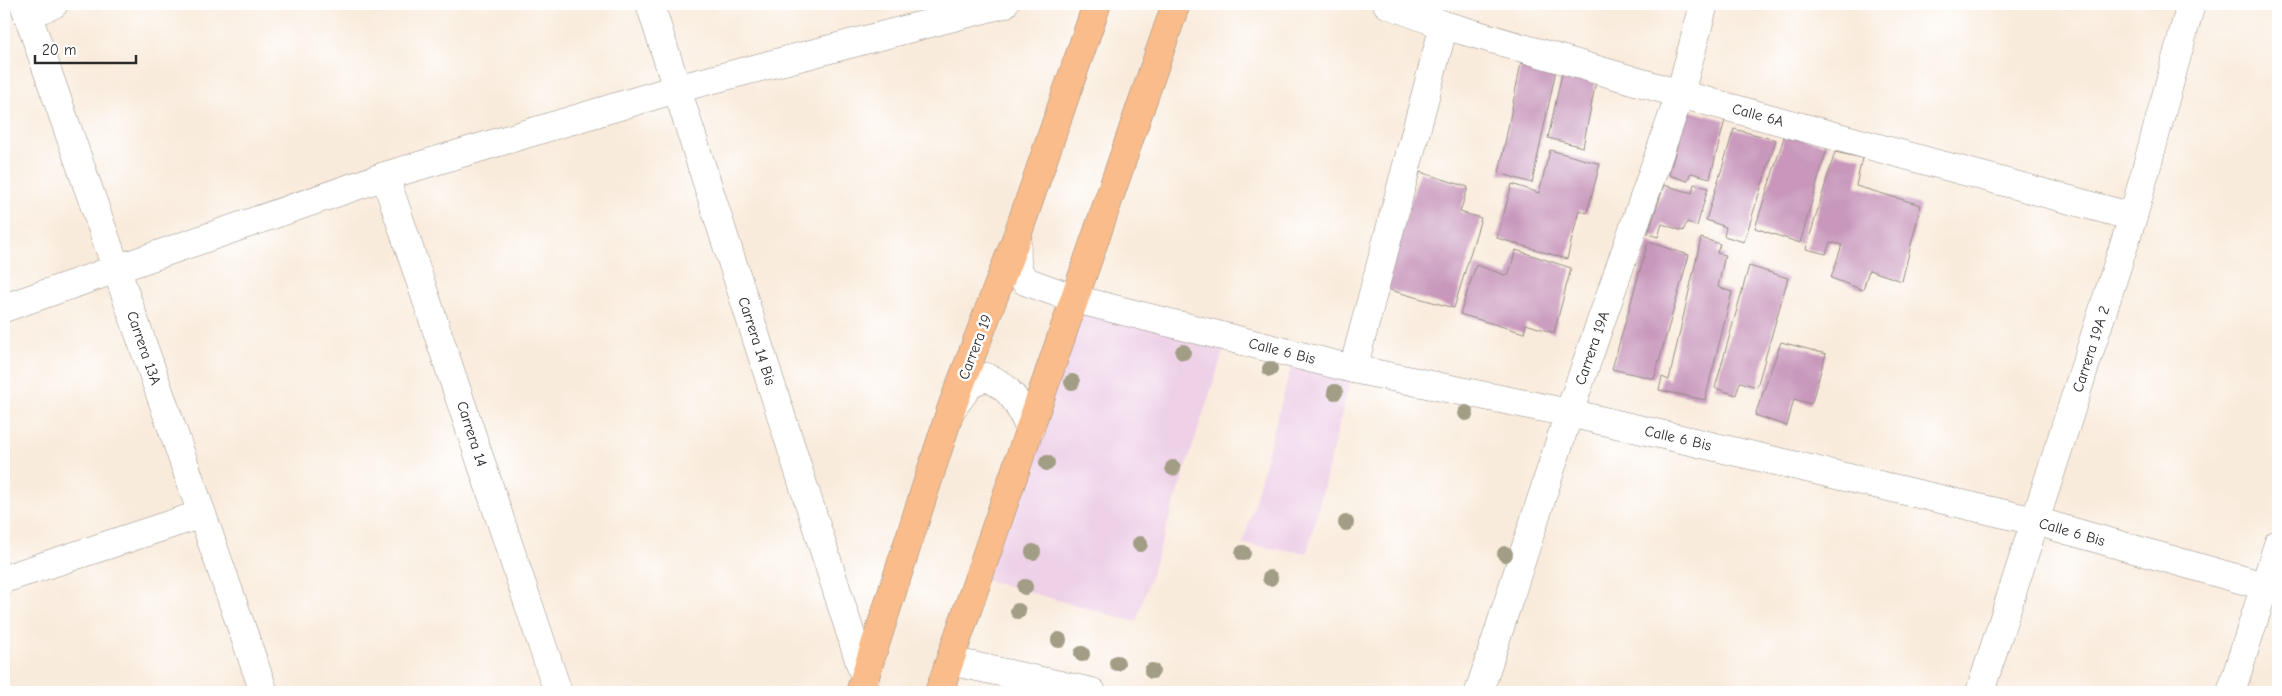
<svg xmlns="http://www.w3.org/2000/svg" width="2282" height="696" font-family="'Comic Neue',sans-serif">
  <style>
    .built { fill: #eed0e7 }
    .building { fill: #c897bb }
    .lines { fill: none; stroke-linecap: round; stroke-linejoin: round }
    .minor-casing { stroke: #928b83; stroke-width: 29 }
    .highway-casing { stroke: #928b83; stroke-width: 29 }
    .minor { stroke: #fff; stroke-width: 28 }
    .highway { stroke: #f9bc8a; stroke-width: 28 }
    .tree { fill: #a29d85 }
    .labels { text-anchor: middle; dominant-baseline: central; stroke-width: 5; stroke-linejoin: round; paint-order: stroke }
    .street-label { font-size: 15px; fill: #2b2b2b; stroke: #fff }
  </style>
  <rect width="100%" height="100%" fill="#fff"/>
  <filter id="ink" filterUnits="userSpaceOnUse"><feTurbulence type="fractalNoise" baseFrequency=".02" numOctaves="2"/><feDisplacementMap in="SourceGraphic" scale="10" xChannelSelector="R" yChannelSelector="G"/><feConvolveMatrix kernelMatrix="1 2 1 2 8 2 1 2 1" color-interpolation-filters="sRGB"/></filter>
  <filter id="wash" filterUnits="userSpaceOnUse"><feTurbulence type="fractalNoise" baseFrequency=".0096" numOctaves="4" result="noise"/><feDisplacementMap in="SourceGraphic" scale="20" xChannelSelector="R" yChannelSelector="G"/><feGaussianBlur stdDeviation="1.12" result="paint"/><feColorMatrix in="noise" values="0 0 0 0 0 0 0 0 0 0 0 0 0 0 0 0 0 1.4 0 .05"/><feComposite in="paint" operator="in"/></filter>
  <g filter="url(#wash)">
    <rect width="100%" height="100%" fill="#f9ebdb"/>
    <g class="built">
      <polygon points="1075,299 1229,334 1136,622 979,578"/>
      <polygon points="1294,356 1353,369 1307,553 1243,544"/>
    </g>
    <g id="blocks">
      <g class="building">
        <polygon points="1521,63 1556,70 1532,183 1499,173"/>
        <polygon points="1562,73 1596,81 1583,147 1548,138"/>
        <polygon points="1687,110 1725,120 1710,178 1691,173 1687,181 1669,175"/>
        <polygon points="1734,129 1776,140 1744,242 1724,236 1726,227 1706,220"/>
        <polygon points="1785,134 1828,145 1800,243 1755,228"/>
        <polygon points="1550,150 1600,164 1587,213 1579,210 1567,259 1497,238 1512,184 1539,193"/>
        <polygon points="1835,152 1862,158 1856,186 1921,205 1902,281 1869,270 1863,290 1831,278 1842,245 1830,242 1826,254 1806,249"/>
        <polygon points="1420,172 1468,187 1460,212 1481,218 1454,308 1383,288"/>
        <polygon points="1694,184 1708,188 1697,226 1687,222 1683,231 1662,224 1658,237 1648,234 1664,185 1692,193"/>
        <polygon points="1701,238 1720,244 1717,253 1725,255 1718,287 1732,292 1705,400 1659,390 1662,377 1669,380"/>
        <polygon points="1648,242 1689,255 1654,379 1612,369"/>
        <polygon points="1516,250 1571,268 1554,333 1526,324 1524,333 1460,314 1476,265 1508,276"/>
        <polygon points="1749,266 1788,278 1757,387 1740,382 1736,395 1715,388"/>
        <polygon points="1781,342 1826,354 1811,404 1794,399 1787,426 1755,415"/>
      </g>
    </g>
  </g>
  <g filter="url(#ink)">
    <use href="#blocks" fill-opacity="0" stroke="#928b83" stroke-width="1"/>
    <g class="lines">
      <g class="minor-casing">
        <g id="minor">
          <polyline points="24,4 264,692"/>
          <polyline points="650,4 865,679"/>
          <polyline points="1387,4 1444,25 1680,94 2133,217"/>
          <polyline points="28,15 54,4"/>
          <polyline points="385,176 558,692"/>
          <path d="M1017,236C1017,251 1014,269 1025,281L1075,299L1353,369L1569,413L2035,521L2278,590"/>
          <polyline points="4,308 385,176 676,89 1004,4"/>
          <polyline points="1353,369 1444,25"/>
          <path d="M953,407L971,383L986,377C1011,386 1020,406 1030,430"/>
          <polyline points="4,579 202,514"/>
          <polyline points="950,661 1092,692"/>
          <polyline points="1479,692 1569,413 1680,94 1704,4"/>
          <polyline points="1980,692 2133,217 2191,4"/>
          <polyline points="2231,692 2278,544"/>
        </g>
      </g>
      <g class="highway-casing">
        <g id="highway">
          <polyline points="860,692 951,409 1017,236 1097,4"/>
          <polyline points="939,692 1176,4"/>
        </g>
      </g>
      <use href="#minor" class="minor"/>
      <use href="#highway" class="highway"/>
    </g>
    <g class="tree">
      <circle cx="1183" cy="352" r="8"/>
      <circle cx="1270" cy="369" r="8"/>
      <circle cx="1072" cy="382" r="8"/>
      <circle cx="1335" cy="392" r="8"/>
      <circle cx="1466" cy="413" r="8"/>
      <circle cx="1047" cy="463" r="8"/>
      <circle cx="1173" cy="468" r="8"/>
      <circle cx="1346" cy="523" r="8"/>
      <circle cx="1140" cy="544" r="8"/>
      <circle cx="1033" cy="552" r="8"/>
      <circle cx="1243" cy="553" r="8"/>
      <circle cx="1505" cy="554" r="8"/>
      <circle cx="1270" cy="578" r="8"/>
      <circle cx="1025" cy="587" r="8"/>
      <circle cx="1018" cy="611" r="8"/>
      <circle cx="1059" cy="640" r="8"/>
      <circle cx="1082" cy="654" r="8"/>
      <circle cx="1117" cy="663" r="8"/>
      <circle cx="1152" cy="671" r="8"/>
    </g>
  </g>
  <g class="labels">
    <g class="street-label">
      <text transform="translate(1758 115) rotate(15)">Calle 6A</text>
      <text transform="translate(757 341) rotate(72)">Carrera 14 Bis</text>
      <text transform="translate(975 347) rotate(-69)">Carrera 19</text>
      <text transform="translate(144 348) rotate(71)">Carrera 13A</text>
      <text transform="translate(1592 348) rotate(-71)">Carrera 19A</text>
      <text transform="translate(2091 349) rotate(-72)">Carrera 19A 2</text>
      <text transform="translate(1282 351) rotate(14)">Calle 6 Bis</text>
      <text transform="translate(472 434) rotate(72)">Carrera 14</text>
      <text transform="translate(1678 438) rotate(13)">Calle 6 Bis</text>
      <text transform="translate(2072 532) rotate(16)">Calle 6 Bis</text>
    </g>
  </g>
  <rect width="2282" height="696" fill="none" stroke="#fff" stroke-width="20"/>
  <path d="M35 55v8h101v-8" fill="none" stroke="#2b2b2b" stroke-width="2.5"/>
  <text x="42" y="55" font-size="15" fill="#2b2b2b" stroke="#ffffff" stroke-width="4" paint-order="stroke">20 m</text>
</svg>
